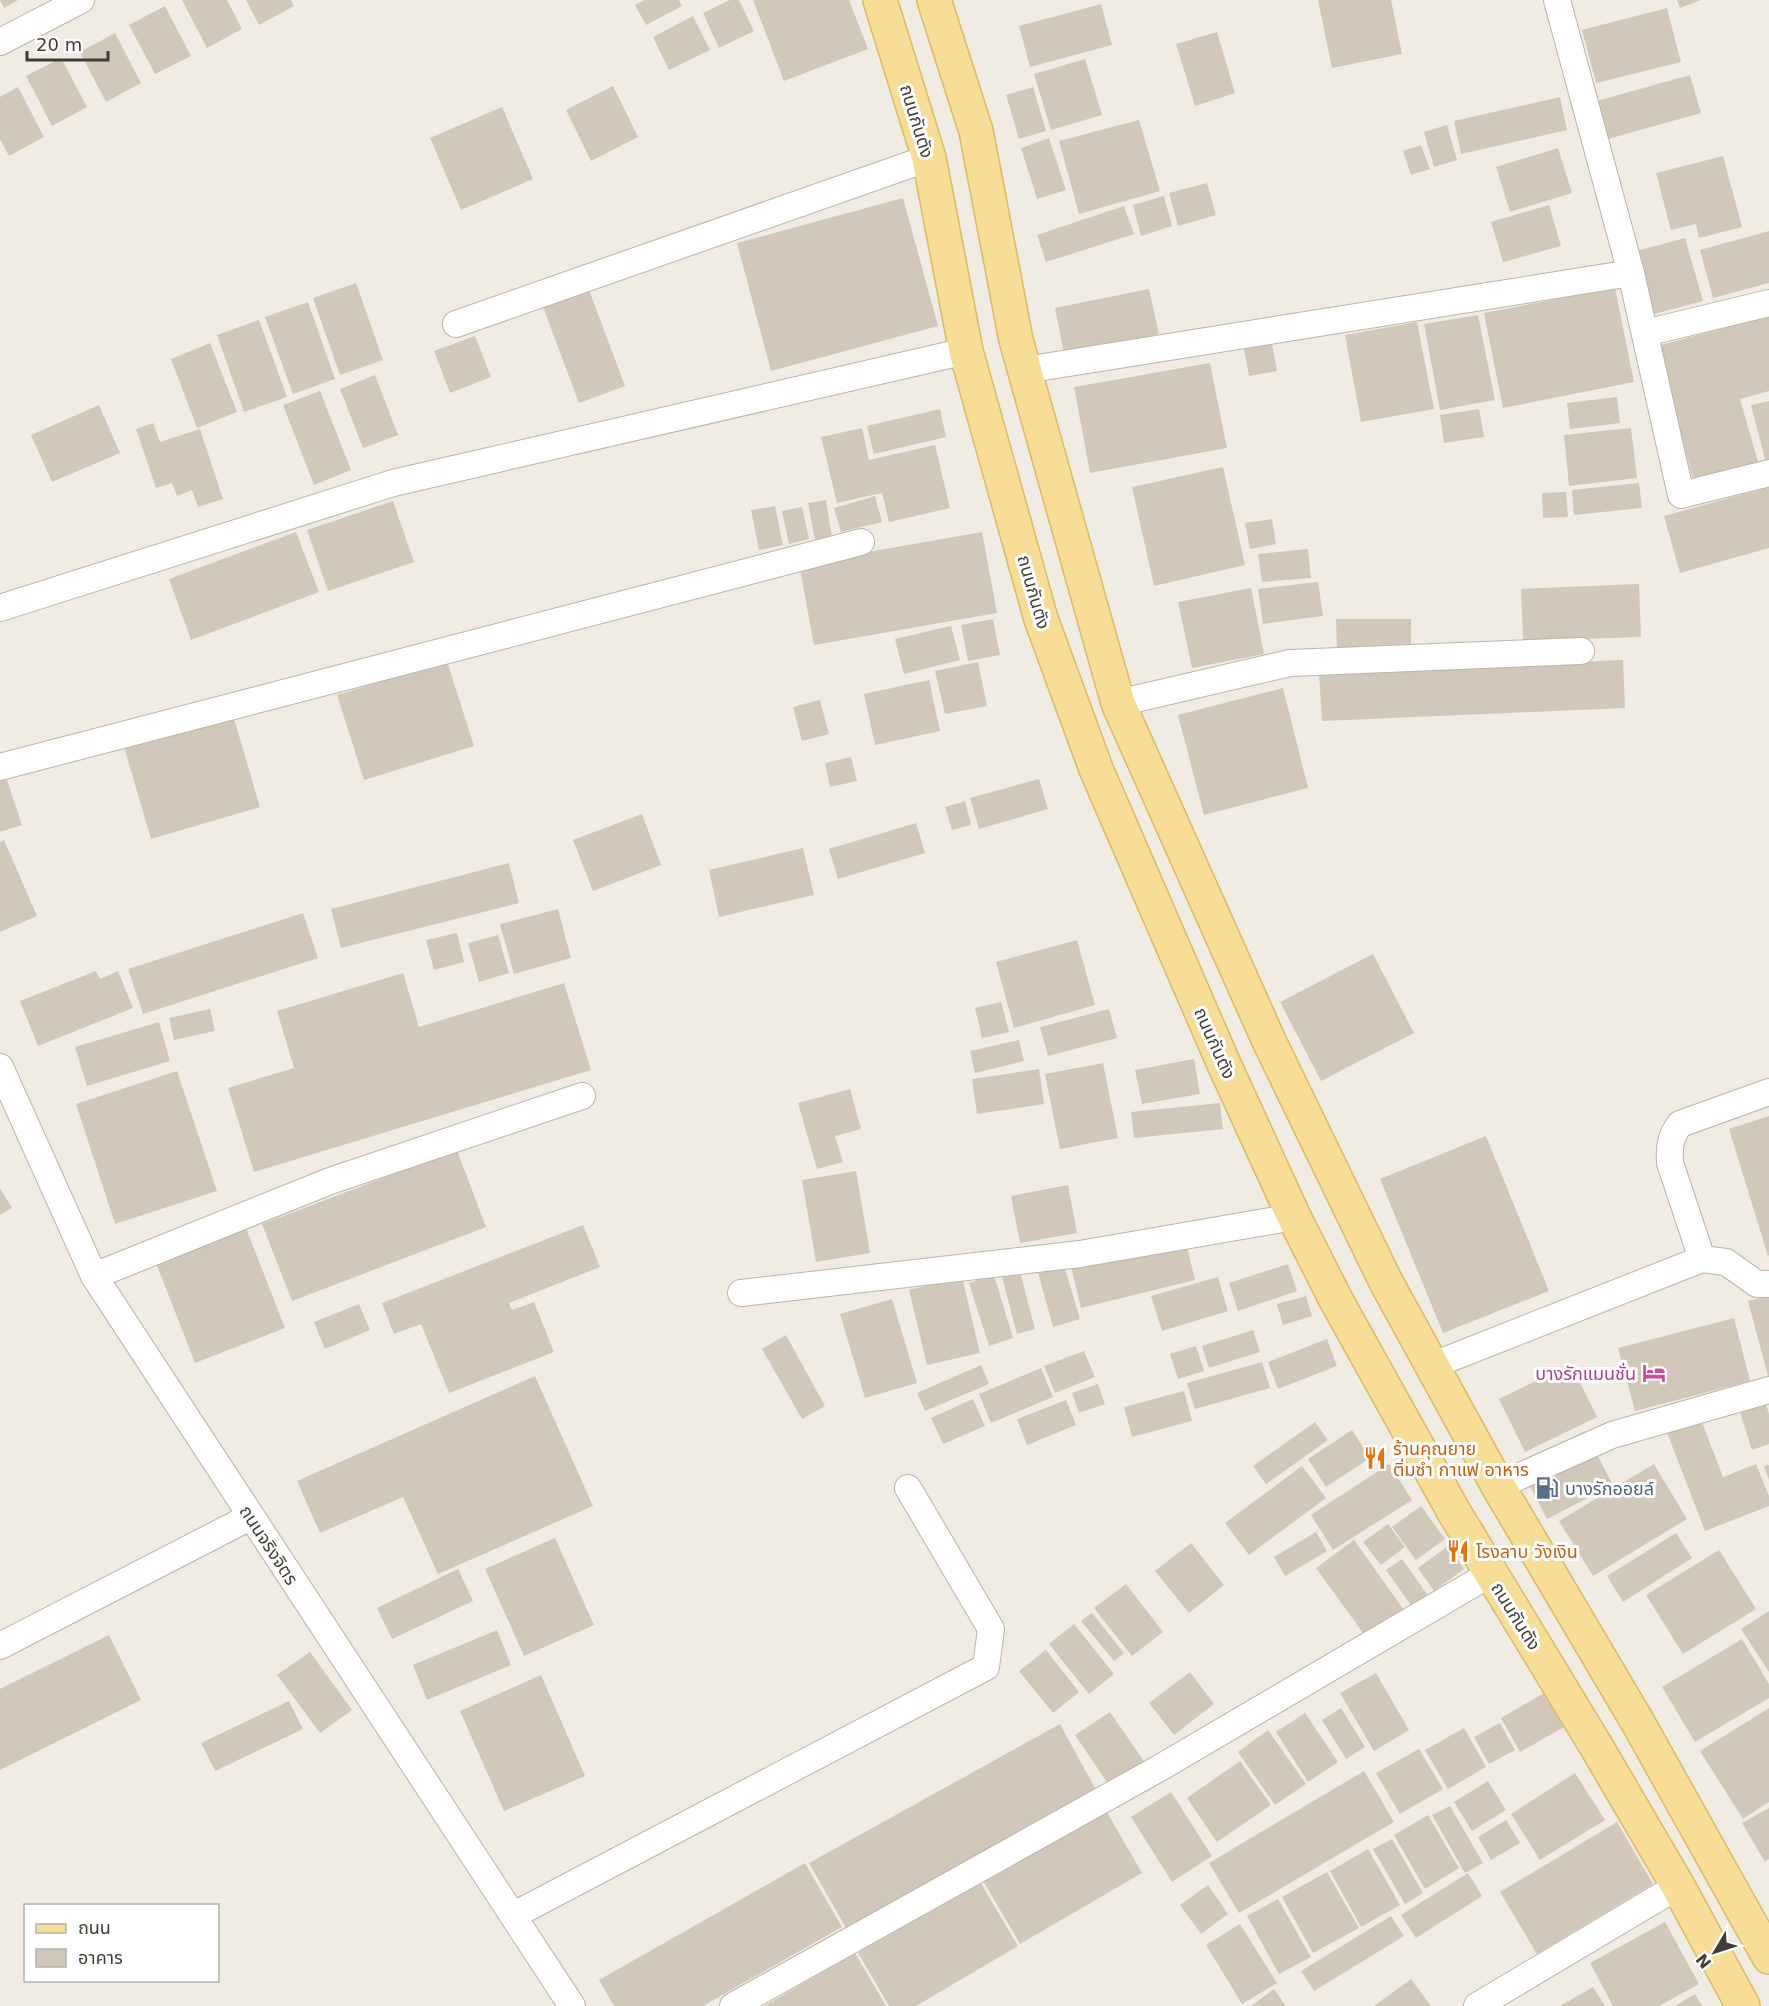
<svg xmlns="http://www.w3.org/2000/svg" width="1769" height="2006" font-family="'DejaVu Sans','Noto Sans Thai',sans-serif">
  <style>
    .building { fill: #d1c8b9 }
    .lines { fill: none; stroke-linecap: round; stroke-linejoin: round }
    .minor-casing { stroke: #bbb4a7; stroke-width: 28 }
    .major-casing { stroke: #dbba67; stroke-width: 36 }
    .minor { stroke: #fff; stroke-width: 26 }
    .major { stroke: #f7dd95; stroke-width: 33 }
    .labels { text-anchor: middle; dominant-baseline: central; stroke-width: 6; stroke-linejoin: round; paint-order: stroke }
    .street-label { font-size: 18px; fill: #423c34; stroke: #fff }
    .hotel-label { font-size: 18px; fill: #b23c85; stroke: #fff; text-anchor: end }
    .food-label { font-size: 18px; fill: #c56008; stroke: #fff; text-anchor: start }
    .service-label { font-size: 18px; fill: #4e5e75; stroke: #fff; text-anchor: start }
  </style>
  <rect width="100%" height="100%" fill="#f0ece3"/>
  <g class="building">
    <polygon points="0,0 18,0 4,8"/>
    <polygon points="182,0 227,0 242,29 207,48"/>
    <polygon points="246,0 291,0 294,6 259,25"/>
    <polygon points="645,0 679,0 682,6 646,25 635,5"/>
    <polygon points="730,0 739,0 754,31 719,48 703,13"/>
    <polygon points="753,0 849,0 868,49 784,81"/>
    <polygon points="1318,0 1391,0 1402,54 1332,68"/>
    <polygon points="1677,0 1701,0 1680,8"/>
    <polygon points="1101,4 1112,45 1030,67 1019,26"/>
    <polygon points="165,6 191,56 155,74 129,25"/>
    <polygon points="1667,8 1681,62 1596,83 1582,30"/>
    <polygon points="693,16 710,50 669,70 653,37"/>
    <polygon points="1217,32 1235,93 1195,106 1176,44"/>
    <polygon points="115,33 141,83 106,102 80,52"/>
    <polygon points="61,58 87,107 52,126 26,76"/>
    <polygon points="1085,59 1102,115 1051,130 1034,74"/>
    <polygon points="1690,75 1701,113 1608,139 1597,101"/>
    <polygon points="613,86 638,137 591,161 566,110"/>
    <polygon points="18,87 44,137 9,156 0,139 0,97"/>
    <polygon points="1033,87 1046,131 1019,139 1006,95"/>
    <polygon points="1560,97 1567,130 1461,154 1454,121"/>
    <polygon points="502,107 533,179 461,210 430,138"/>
    <polygon points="1139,120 1160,191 1079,214 1059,141"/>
    <polygon points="1447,125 1457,160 1434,167 1424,132"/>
    <polygon points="1049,138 1066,190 1037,199 1021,148"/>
    <polygon points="1421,145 1430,169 1411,175 1403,151"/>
    <polygon points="1558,148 1572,193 1510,212 1496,167"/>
    <polygon points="1723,156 1742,227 1699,238 1696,224 1671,230 1656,173"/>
    <polygon points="1207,183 1216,215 1178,226 1169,193"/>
    <polygon points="1164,196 1172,226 1141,236 1133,205"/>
    <polygon points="903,198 938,326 771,371 737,243"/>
    <polygon points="1549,205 1561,246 1503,262 1491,222"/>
    <polygon points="1124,206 1134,234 1046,262 1037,235"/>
    <polygon points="1769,231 1769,283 1713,298 1700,250"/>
    <polygon points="1685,238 1703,301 1654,314 1636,251"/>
    <polygon points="356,283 383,360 340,375 313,298"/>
    <polygon points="1615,288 1634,382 1503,408 1484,313"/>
    <polygon points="1149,289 1159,334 1064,353 1055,308"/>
    <polygon points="589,290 625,386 579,403 543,307"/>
    <polygon points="308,302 335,379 293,394 265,317"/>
    <polygon points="1478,315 1495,400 1440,410 1424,324"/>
    <polygon points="1769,316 1769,391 1740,399 1759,465 1694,483 1657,346"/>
    <polygon points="259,320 287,397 244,412 217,335"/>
    <polygon points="1417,322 1434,409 1361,422 1345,335"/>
    <polygon points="475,336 491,377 450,393 434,351"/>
    <polygon points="210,343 237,412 197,428 171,359"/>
    <polygon points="1272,344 1277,371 1249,376 1244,349"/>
    <polygon points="1210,363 1227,448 1090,473 1074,387"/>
    <polygon points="375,375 398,435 363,448 340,389"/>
    <polygon points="320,391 351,470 314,485 283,405"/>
    <polygon points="1617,397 1620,423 1570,429 1567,403"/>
    <polygon points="1769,401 1769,462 1766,463 1751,405"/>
    <polygon points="99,405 120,453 52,482 31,435"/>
    <polygon points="940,409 946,437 874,454 867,426"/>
    <polygon points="1479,409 1484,437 1444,443 1440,415"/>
    <polygon points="153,423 160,442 200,429 223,499 198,507 192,490 177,496 172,483 156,488 136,429"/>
    <polygon points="862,428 869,460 935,445 950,508 889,522 882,493 837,503 821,437"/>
    <polygon points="1631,428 1637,478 1569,486 1564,435"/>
    <polygon points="1223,467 1245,565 1154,586 1132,487"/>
    <polygon points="1639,483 1642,508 1574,515 1572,490"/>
    <polygon points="1769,487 1769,548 1680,573 1664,516"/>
    <polygon points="1566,492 1568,517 1543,518 1542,493"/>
    <polygon points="875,496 882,522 841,532 834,508"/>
    <polygon points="826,500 832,537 815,540 808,503"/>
    <polygon points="393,501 414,562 328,591 307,530"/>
    <polygon points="775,506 783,545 759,550 751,510"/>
    <polygon points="802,507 809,539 789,544 782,511"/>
    <polygon points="1272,519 1276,544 1250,549 1245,523"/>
    <polygon points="296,532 319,592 191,640 169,579"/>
    <polygon points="982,532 997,613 814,645 799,564"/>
    <polygon points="1308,549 1311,578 1262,582 1258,554"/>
    <polygon points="1318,582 1323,616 1263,624 1258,589"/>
    <polygon points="1639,584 1641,637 1523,641 1521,589"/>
    <polygon points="1251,588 1264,654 1192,668 1178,602"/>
    <polygon points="993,619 1000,655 968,661 961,625"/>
    <polygon points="1336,619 1411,619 1411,648 1337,649"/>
    <polygon points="951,626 960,660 904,674 895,639"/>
    <polygon points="1623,660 1625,708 1322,721 1319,673"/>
    <polygon points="447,661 474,746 364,780 337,695"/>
    <polygon points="978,662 987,706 945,714 935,671"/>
    <polygon points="929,680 940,731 875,745 864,694"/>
    <polygon points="1283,688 1308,788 1204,815 1178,715"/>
    <polygon points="820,700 829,734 802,741 793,707"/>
    <polygon points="233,715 260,807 151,839 124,747"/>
    <polygon points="851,757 857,781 830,787 825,763"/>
    <polygon points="6,777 22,825 0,832 0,779"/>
    <polygon points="1039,779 1048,809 979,829 970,798"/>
    <polygon points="965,801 971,825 952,830 945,807"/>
    <polygon points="642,814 661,865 593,891 573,840"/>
    <polygon points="916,823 925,853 838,879 829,849"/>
    <polygon points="4,840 37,916 0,932 0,842"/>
    <polygon points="803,848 814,895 719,917 709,870"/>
    <polygon points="509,863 519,903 341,948 331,909"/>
    <polygon points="558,909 571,958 514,974 500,924"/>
    <polygon points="303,913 318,958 143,1014 128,969"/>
    <polygon points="457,933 464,962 434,970 426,940"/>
    <polygon points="498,935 509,973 479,982 468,943"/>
    <polygon points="1077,940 1095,1005 1014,1028 996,962"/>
    <polygon points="1373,954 1414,1033 1321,1081 1280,1002"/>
    <polygon points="96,971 100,979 118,971 133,1008 38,1046 20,1001"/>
    <polygon points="403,973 419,1027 564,983 591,1070 254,1172 228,1088 294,1068 277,1011"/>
    <polygon points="1001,1002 1009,1032 982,1038 975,1008"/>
    <polygon points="210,1009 215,1031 174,1040 169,1018"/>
    <polygon points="1109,1009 1117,1038 1048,1056 1040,1027"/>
    <polygon points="159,1022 170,1061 87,1086 75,1047"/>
    <polygon points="1019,1040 1024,1061 975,1073 970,1051"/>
    <polygon points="1194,1059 1200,1094 1142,1104 1135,1070"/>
    <polygon points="1103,1063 1118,1138 1060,1149 1045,1074"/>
    <polygon points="1039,1069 1044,1104 977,1114 972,1079"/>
    <polygon points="177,1071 217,1191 115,1224 76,1104"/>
    <polygon points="850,1089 861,1129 835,1136 843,1162 817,1169 798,1103"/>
    <polygon points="1220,1103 1223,1129 1134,1138 1131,1112"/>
    <polygon points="1769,1116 1769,1255 1768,1256 1729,1129"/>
    <polygon points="1486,1136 1549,1291 1443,1333 1380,1179"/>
    <polygon points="457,1150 486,1227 292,1301 262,1224"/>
    <polygon points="856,1171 870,1253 816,1262 802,1180"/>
    <polygon points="1068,1185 1077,1233 1020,1243 1011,1196"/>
    <polygon points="0,1188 12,1208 0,1215"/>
    <polygon points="583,1225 600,1267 509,1303 512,1310 534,1302 554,1352 449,1393 421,1324 394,1334 382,1303"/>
    <polygon points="246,1228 285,1328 195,1363 156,1263"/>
    <polygon points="1185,1238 1195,1280 1081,1308 1071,1266"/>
    <polygon points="1063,1262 1080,1319 1053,1327 1037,1269"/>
    <polygon points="1288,1264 1297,1291 1238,1311 1229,1283"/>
    <polygon points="1019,1268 1035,1329 1017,1334 1001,1273"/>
    <polygon points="994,1275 1013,1338 989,1346 969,1283"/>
    <polygon points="962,1277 980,1353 927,1365 909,1290"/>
    <polygon points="1218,1277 1228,1311 1162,1331 1151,1296"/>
    <polygon points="1306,1296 1312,1316 1283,1325 1277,1304"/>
    <polygon points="1769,1296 1769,1376 1768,1376 1748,1301"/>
    <polygon points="892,1299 917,1383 865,1398 840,1314"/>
    <polygon points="359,1304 370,1330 325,1349 314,1322"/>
    <polygon points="1734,1318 1750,1381 1635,1411 1618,1348"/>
    <polygon points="1253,1330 1260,1352 1209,1368 1202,1346"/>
    <polygon points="786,1335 825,1406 802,1419 762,1349"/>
    <polygon points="1327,1339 1337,1366 1278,1389 1268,1362"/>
    <polygon points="1196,1346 1204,1371 1178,1379 1170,1354"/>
    <polygon points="1084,1351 1095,1377 1055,1393 1044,1366"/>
    <polygon points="1262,1362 1270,1388 1195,1409 1187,1383"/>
    <polygon points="1571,1364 1597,1417 1525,1452 1499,1399"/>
    <polygon points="981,1365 989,1384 925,1411 917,1393"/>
    <polygon points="1041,1368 1053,1397 991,1423 979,1394"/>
    <polygon points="535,1376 593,1506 438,1574 403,1497 320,1533 297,1481"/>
    <polygon points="1098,1384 1105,1404 1079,1413 1072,1393"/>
    <polygon points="1184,1391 1192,1421 1132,1437 1124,1407"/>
    <polygon points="973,1399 985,1426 943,1444 931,1418"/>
    <polygon points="1066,1400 1076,1425 1027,1445 1017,1419"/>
    <polygon points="1766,1404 1769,1414 1769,1444 1752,1450 1740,1412"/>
    <polygon points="1700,1417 1723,1477 1756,1464 1769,1496 1769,1506 1705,1531 1666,1430"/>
    <polygon points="1315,1422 1328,1440 1266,1484 1253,1466"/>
    <polygon points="1352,1430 1370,1458 1326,1487 1308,1459"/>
    <polygon points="1585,1431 1613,1485 1547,1519 1519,1465"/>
    <polygon points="1389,1464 1412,1500 1333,1550 1311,1515"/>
    <polygon points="1654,1464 1687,1519 1593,1576 1559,1521"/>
    <polygon points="1769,1465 1769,1480 1764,1466"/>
    <polygon points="1302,1466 1326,1498 1249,1555 1225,1523"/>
    <polygon points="1421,1506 1445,1539 1416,1560 1392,1527"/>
    <polygon points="1388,1524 1405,1547 1381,1565 1363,1542"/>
    <polygon points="1316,1532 1327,1551 1285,1576 1274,1557"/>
    <polygon points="1676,1533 1692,1558 1623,1602 1607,1576"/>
    <polygon points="555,1538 594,1625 524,1656 485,1569"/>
    <polygon points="1354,1540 1404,1610 1366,1637 1316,1568"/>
    <polygon points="1191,1543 1224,1585 1189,1613 1155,1571"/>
    <polygon points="1448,1546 1464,1569 1434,1591 1418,1568"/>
    <polygon points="1719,1550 1756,1609 1683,1654 1646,1595"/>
    <polygon points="1402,1559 1429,1597 1413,1608 1386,1570"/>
    <polygon points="458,1569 473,1601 392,1639 377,1608"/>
    <polygon points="1126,1584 1163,1632 1132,1656 1094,1608"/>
    <polygon points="1769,1611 1769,1672 1741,1629"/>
    <polygon points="1092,1613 1124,1653 1114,1661 1081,1621"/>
    <polygon points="1074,1624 1114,1674 1089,1694 1049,1644"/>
    <polygon points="497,1630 511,1665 427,1700 413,1665"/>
    <polygon points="109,1635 141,1700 0,1770 0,1689"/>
    <polygon points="1742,1639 1769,1684 1769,1698 1695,1742 1662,1687"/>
    <polygon points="1046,1650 1079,1692 1053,1713 1019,1671"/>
    <polygon points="310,1652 352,1710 320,1733 277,1675"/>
    <polygon points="1190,1672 1214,1704 1174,1735 1149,1703"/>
    <polygon points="1376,1673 1409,1730 1374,1751 1340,1693"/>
    <polygon points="541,1675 585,1776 504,1811 460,1711"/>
    <polygon points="1546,1692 1566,1726 1520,1752 1501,1718"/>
    <polygon points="289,1701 303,1729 215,1771 201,1743"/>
    <polygon points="1341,1708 1365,1747 1346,1759 1322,1720"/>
    <polygon points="1769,1708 1769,1802 1743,1819 1700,1751"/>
    <polygon points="1110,1712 1148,1767 1113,1791 1075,1735"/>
    <polygon points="1305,1713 1338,1762 1308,1782 1276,1732"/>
    <polygon points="1500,1723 1515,1750 1489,1764 1474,1737"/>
    <polygon points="1060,1724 1096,1790 846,1928 809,1863"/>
    <polygon points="1464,1728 1486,1767 1448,1789 1425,1750"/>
    <polygon points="1268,1730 1306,1784 1275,1805 1238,1752"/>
    <polygon points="1419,1749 1443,1789 1400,1814 1376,1773"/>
    <polygon points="1240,1761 1271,1805 1217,1842 1187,1798"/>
    <polygon points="1364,1771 1394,1822 1239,1913 1209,1863"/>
    <polygon points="1575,1773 1605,1820 1540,1860 1511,1814"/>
    <polygon points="1488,1781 1506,1810 1472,1831 1454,1802"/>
    <polygon points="1171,1792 1212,1856 1172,1882 1131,1817"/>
    <polygon points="1450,1806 1483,1863 1465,1873 1432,1815"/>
    <polygon points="1104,1807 1142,1873 1020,1944 982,1879"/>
    <polygon points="1769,1808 1769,1859 1765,1862 1742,1823"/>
    <polygon points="1428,1815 1459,1868 1425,1889 1394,1835"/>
    <polygon points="1506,1820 1520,1843 1491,1860 1478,1837"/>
    <polygon points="1617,1822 1653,1884 1537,1954 1500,1892"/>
    <polygon points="1392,1839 1423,1893 1405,1904 1373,1849"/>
    <polygon points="1368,1849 1400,1905 1361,1927 1330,1871"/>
    <polygon points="805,1863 842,1927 703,2006 614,2006 599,1980"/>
    <polygon points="1327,1872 1359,1928 1313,1953 1282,1897"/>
    <polygon points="1468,1873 1482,1896 1416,1938 1401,1915"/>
    <polygon points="979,1880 1018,1946 916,2006 889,2006 857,1951"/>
    <polygon points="1208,1885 1228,1914 1201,1934 1180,1905"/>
    <polygon points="1278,1899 1311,1957 1279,1974 1247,1916"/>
    <polygon points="1391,1916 1404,1936 1314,1991 1301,1971"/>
    <polygon points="1665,1922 1699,1984 1659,2006 1613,2006 1590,1963"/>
    <polygon points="1240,1924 1277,1983 1242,2004 1206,1945"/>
    <polygon points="855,1953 886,2006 764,2006"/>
    <polygon points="1411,1979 1431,2006 1374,2006"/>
    <polygon points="1593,1987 1605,2006 1560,2006"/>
    <polygon points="1274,1989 1286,2006 1251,2006"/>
    <polygon points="1695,1994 1702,2006 1675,2006"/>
  </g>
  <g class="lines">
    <g class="minor-casing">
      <g id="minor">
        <polyline points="1557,0 1631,273 1681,495 1769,473"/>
        <polyline points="0,42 81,0"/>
        <polyline points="456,324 929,158"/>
        <polyline points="1645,333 1769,303"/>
        <polyline points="1025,370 1631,273"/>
        <polyline points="0,608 393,483 966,351"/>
        <polyline points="1118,703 1290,663 1581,651"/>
        <polyline points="0,767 861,542"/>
        <polyline points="0,1067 94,1276 572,2006"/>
        <polyline points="1702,1259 1726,1262 1757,1284 1769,1284"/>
        <polyline points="94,1276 330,1181 582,1096"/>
        <polyline points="741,1293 1080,1254 1294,1217"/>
        <path d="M1431,1366L1702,1259L1670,1163C1669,1147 1670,1137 1680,1124L1769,1092"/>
        <polyline points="1498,1486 1612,1435 1769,1390"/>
        <polyline points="0,1646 250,1517"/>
        <polyline points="514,1915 986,1667 991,1629 908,1488"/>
        <polyline points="733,2006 1158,1769 1490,1574"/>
        <polyline points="1477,2006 1678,1886"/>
      </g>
    </g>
    <g class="major-casing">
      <g id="major">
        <polyline points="880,0 929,158 966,351 1041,619 1096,769 1223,1062 1294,1217 1336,1300 1454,1512 1596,1746 1678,1886 1743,2006"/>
        <polyline points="934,0 976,131 1016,340 1118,703 1269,1041 1386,1282 1498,1486 1637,1721 1769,1957"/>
      </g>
    </g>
    <use href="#minor" class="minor"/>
    <use href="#major" class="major"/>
  </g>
  <defs>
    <g id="hotel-bare" transform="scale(1.8)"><path d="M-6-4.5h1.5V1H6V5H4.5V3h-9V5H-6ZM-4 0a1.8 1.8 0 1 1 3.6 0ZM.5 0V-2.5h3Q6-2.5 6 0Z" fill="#d1479c" stroke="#fff" stroke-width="2.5" paint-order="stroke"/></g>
    <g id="restaurant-bare" transform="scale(1.8)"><path d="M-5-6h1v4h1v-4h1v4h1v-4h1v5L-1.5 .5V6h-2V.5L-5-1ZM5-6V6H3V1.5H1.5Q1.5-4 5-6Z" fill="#e8710a" stroke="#fff" stroke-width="2.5" paint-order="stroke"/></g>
    <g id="fuel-bare" transform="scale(1.8)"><path d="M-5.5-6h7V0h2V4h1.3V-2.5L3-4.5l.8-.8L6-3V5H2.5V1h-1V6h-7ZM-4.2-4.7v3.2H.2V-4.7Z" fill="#5c6f8a" stroke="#fff" stroke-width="2.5" paint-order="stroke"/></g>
  </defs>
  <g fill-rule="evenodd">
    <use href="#hotel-bare" x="1654" y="1373"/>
    <use href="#restaurant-bare" x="1375" y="1458"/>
    <use href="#fuel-bare" x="1547" y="1488"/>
    <use href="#restaurant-bare" x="1458" y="1551"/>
  </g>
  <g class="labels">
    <g class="street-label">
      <text transform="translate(917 121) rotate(73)">ถนนกันตัง</text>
      <text transform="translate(1034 592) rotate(74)">ถนนกันตัง</text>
      <text transform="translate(1215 1043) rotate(66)">ถนนกันตัง</text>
      <text transform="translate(269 1545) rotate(57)">ถนนจริงจิตร</text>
      <text transform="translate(1516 1616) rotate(58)">ถนนกันตัง</text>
    </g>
    <g class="hotel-label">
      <text x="1636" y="1373">บางรักแมนชั่น</text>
    </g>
    <g class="food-label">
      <text x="1393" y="1448">ร้านคุณยาย<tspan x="1393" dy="21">ติ่มซำ กาแฟ อาหาร</tspan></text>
      <text x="1476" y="1551">โรงลาบ วังเงิน</text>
    </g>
    <g class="service-label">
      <text x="1565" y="1488">บางรักออยล์</text>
    </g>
  </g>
  <rect x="24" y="1904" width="195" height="78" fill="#ffffff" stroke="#b3b1ae" stroke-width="1.5"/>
  <rect x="36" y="1924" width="30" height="9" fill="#f7dd95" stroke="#b3b1ae" stroke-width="1.5"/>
  <text x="78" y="1934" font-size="18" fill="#423c34">ถนน</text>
  <rect x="36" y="1949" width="30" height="18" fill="#d1c8b9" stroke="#b3b1ae" stroke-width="1.5"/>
  <text x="78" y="1964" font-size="18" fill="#423c34">อาคาร</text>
  <g transform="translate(1715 1952) rotate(231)" stroke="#ffffff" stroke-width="4.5" paint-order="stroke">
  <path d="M0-4.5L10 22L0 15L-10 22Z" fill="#423c34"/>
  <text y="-9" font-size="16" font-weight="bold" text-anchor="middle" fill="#423c34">N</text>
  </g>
  <path d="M27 51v9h81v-9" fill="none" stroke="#423c34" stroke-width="3"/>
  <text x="36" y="51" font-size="18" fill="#423c34" stroke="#ffffff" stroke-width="4.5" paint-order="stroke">20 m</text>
</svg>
